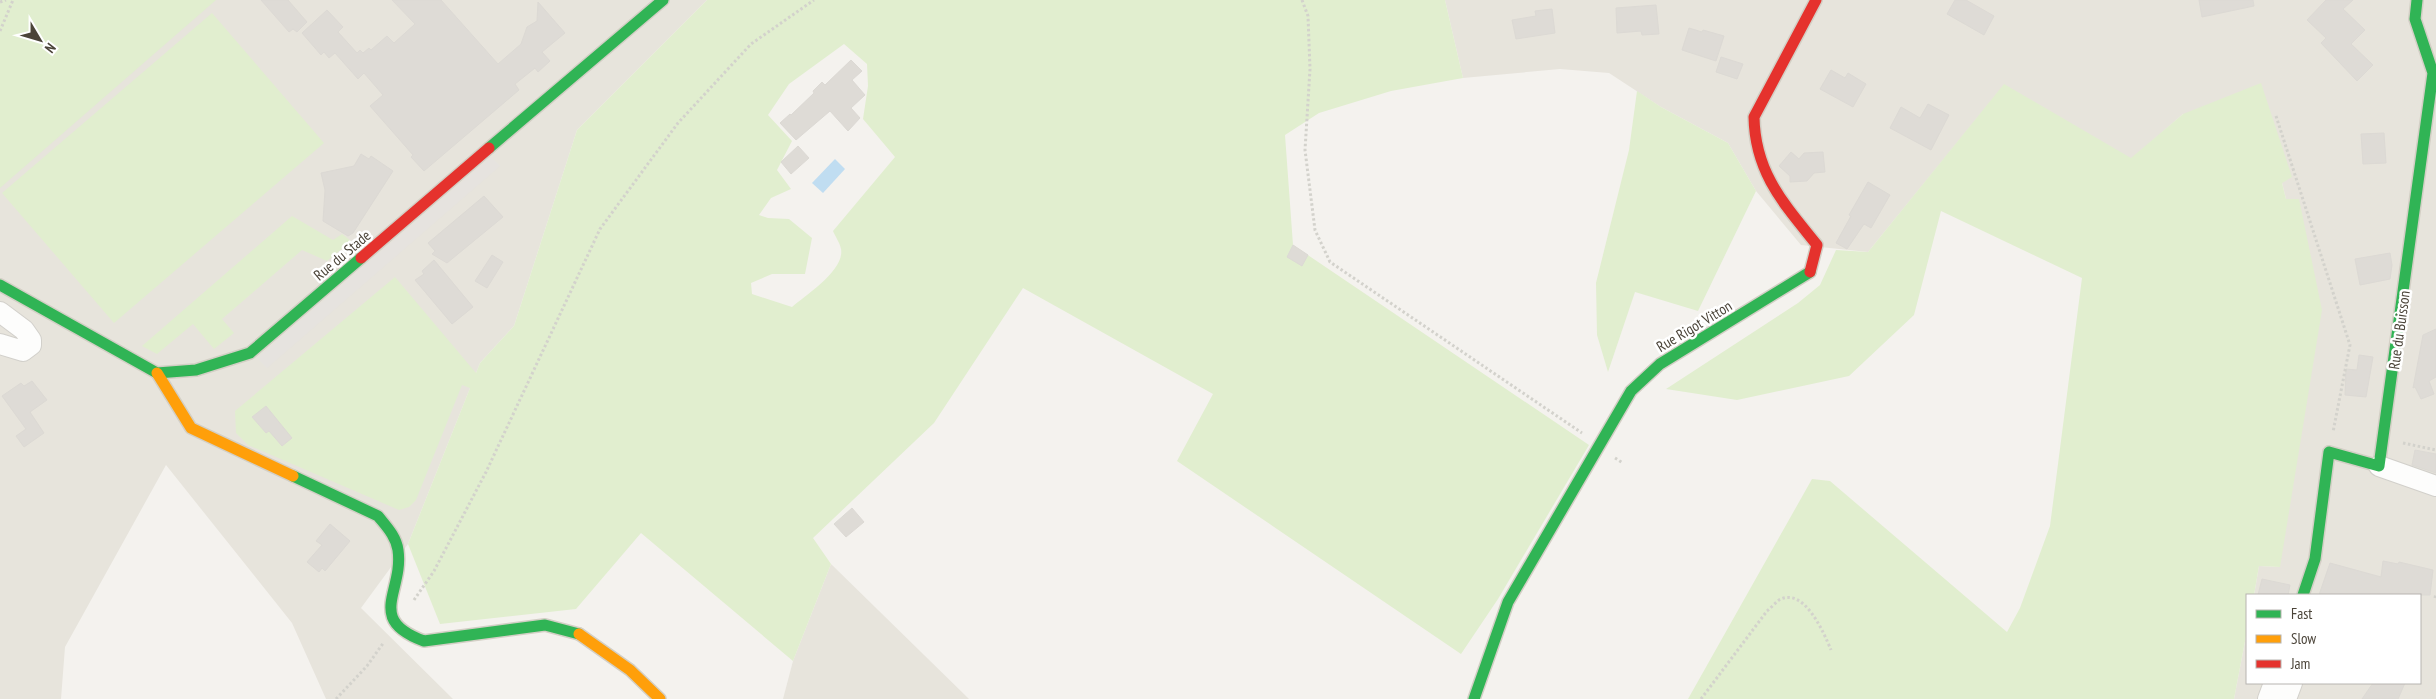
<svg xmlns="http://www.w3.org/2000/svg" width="2436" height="699" font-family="'PT Sans Narrow',sans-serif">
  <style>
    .residential { fill: #e7e4dc }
    .green { fill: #e1eecf; fill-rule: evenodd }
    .parking { fill: #e6e3df }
    .water { fill: #c0ddf1 }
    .building { fill: #dedbd6; stroke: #dcd9d4 }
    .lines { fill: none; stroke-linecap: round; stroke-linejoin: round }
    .street-casing { stroke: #d2d0cb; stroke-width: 22 }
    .fast-casing { stroke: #d3cfc5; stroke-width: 14 }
    .slow-casing { stroke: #d3cfc5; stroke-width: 14 }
    .jam-casing { stroke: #d3cfc5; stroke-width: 14 }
    .path { stroke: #d3d2cc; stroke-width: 3; stroke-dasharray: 2.5 2.5; stroke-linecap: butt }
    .street { stroke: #fdfdfc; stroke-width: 20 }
    .fast { stroke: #30b455; stroke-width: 11 }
    .slow { stroke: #ff9f0a; stroke-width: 11 }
    .jam { stroke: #e5322d; stroke-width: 11 }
    .labels { text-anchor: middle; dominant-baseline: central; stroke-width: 5; stroke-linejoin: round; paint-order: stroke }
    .street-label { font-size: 15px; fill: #4b4439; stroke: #fff }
  </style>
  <rect width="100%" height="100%" fill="#f4f2ee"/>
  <g class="residential">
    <polygon points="0,0 707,0 577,130 514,326 480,363 408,544 361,608 453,699 326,699 292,623 166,465 65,647 61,699 0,699"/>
    <polygon points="1445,0 2436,0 2436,699 2234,699 2247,631 2247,683 2420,683 2420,595 2254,595 2259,566 2280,567 2286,199 2282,183 2183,114 2131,159 2004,85 1868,252 1801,245 1756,191 1728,143 1661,107 1609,73 1560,69 1463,78"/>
    <polygon points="831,564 969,699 783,699 793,661"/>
  </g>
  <g class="green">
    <polygon points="0,0 216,0 0,188"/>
    <path d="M707,0H1445L1463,78L1391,91L1319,113L1285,135L1293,245L1589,445L1498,599L1461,654L1177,461L1213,394L1023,288L934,423L813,538L831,564L793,661L641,533L576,609L440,624L408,544L470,388L462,385L416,500L409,507L399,510L248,445L236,433L235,411L395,277L476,373L480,363L514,326L577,130ZM844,44L867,64L868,86L863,119L895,157L833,231C835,236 840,243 841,249C845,270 806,295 792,307L752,294L751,283L772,274H805L812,238L789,219L768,218L759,215L771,198L791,189L777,170L792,141L768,115L789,84Z"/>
    <polygon points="212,13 324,143 114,323 2,193"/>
    <polygon points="2261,83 2292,177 2282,183 2286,199 2299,199 2322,310 2280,567 2259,566 2254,595 2247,595 2247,631 2234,699 1688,699 1812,479 1830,481 2007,632 2020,608 2050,526 2082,278 1941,211 1914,315 1849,376 1737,400 1666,389 1798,303 1820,285 1836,250 1868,252 2004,84 2131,158 2183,114"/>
    <polygon points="1637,91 1661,107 1728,143 1756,191 1698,311 1635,292 1608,372 1597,335 1596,283 1629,150"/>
    <polygon points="292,216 333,240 342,234 351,241 327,261 302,250 222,319 234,333 214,349 193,324 157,354 142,346"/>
  </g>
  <polygon class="parking" points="491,157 500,166 267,368 257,358"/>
  <polygon class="water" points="835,159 845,169 823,193 812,183"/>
  <g class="building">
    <polygon points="261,0 288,0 307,22 297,32 293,29 289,32"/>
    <polygon points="392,0 441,0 498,64 521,44 527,27 537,21 538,2 565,33 542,52 550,61 538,72 535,68 515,84 519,90 424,171 411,157 413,155 370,106 383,95 364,73 358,79 335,53 329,58 324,52 321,55 302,33 327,10 343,27 338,32 357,53 360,50 363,53 369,48 371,50 387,36 394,43 415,24"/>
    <polygon points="1955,0 1966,0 1994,16 1984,35 1947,14"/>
    <polygon points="2199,0 2253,0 2254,6 2202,17"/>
    <polygon points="2326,0 2353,0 2343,9 2365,30 2351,44 2373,65 2357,81 2321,43 2326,38 2307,20"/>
    <polygon points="1656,5 1659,34 1642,35 1641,31 1617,33 1616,8"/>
    <polygon points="1552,9 1555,33 1516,39 1512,20 1536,16 1535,11"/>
    <polygon points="1689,28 1702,32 1703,30 1724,36 1716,61 1682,50"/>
    <polygon points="1721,57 1743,64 1737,79 1716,72"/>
    <polygon points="851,60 862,71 852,80 865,95 851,108 860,118 848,131 830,111 796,140 780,123 790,114 791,115 814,93 813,91 822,82 825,85"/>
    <polygon points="1831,70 1845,78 1848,73 1866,84 1853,107 1820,89"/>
    <polygon points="1928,104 1949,115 1931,150 1890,128 1901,107 1920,118"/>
    <polygon points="2384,133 2386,163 2363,164 2361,134"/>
    <polygon points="798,146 809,158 791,174 781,162"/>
    <polygon points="1791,152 1799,159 1804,153 1823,152 1825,172 1814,173 1807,181 1790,182 1790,176 1779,166"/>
    <polygon points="361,154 369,159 371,156 393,171 353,233 348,236 323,221 325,190 321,173 354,166"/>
    <polygon points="1868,182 1890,195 1871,228 1864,224 1847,249 1836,243 1851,216 1849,215"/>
    <polygon points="484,196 503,217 447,263 432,254 435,251 428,243"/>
    <polygon points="1293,245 1308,255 1302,266 1287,257"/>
    <polygon points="2390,253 2392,265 2390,279 2360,285 2355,259"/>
    <polygon points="492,255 503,262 487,288 475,281"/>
    <polygon points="434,260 473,307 452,324 415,280 424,274 422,271"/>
    <polygon points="2436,329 2436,377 2429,381 2434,394 2421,399 2415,387 2413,388 2423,335"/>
    <polygon points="2359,355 2373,357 2366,397 2345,395 2346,369 2357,370"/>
    <polygon points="32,381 47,400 30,412 44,433 24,447 16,436 26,429 2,396 21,383 24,386"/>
    <polygon points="266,406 292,438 282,446 269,431 266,433 252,417"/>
    <polygon points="2415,450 2436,454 2436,473 2412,465"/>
    <polygon points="852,508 864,522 846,537 834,524"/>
    <polygon points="330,524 350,541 325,571 322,568 319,572 307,562 322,545 316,541"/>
    <polygon points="2383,561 2398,564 2399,562 2433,570 2430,595 2319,595 2330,563 2381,577"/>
    <polygon points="2262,579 2290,585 2288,595 2258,595"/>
    <polygon points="2373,683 2405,683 2398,699 2362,699"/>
  </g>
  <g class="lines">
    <g class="street-casing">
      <g id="street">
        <polyline points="0,312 24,330 31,340 31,345 23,351 0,344"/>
        <polyline points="2379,466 2436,486"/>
        <polyline points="2268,699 2274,683"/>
        <polyline points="2286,699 2292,683"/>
      </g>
    </g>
    <g class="fast-casing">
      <g id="fast">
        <polyline points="489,148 663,0"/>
        <polyline points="0,285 157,373 196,370 250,353 361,258"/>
        <path d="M293,476L378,516C386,526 396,536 398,550C404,592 365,619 424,641L545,625L579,634"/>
        <polyline points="2303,595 2315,559 2329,452 2379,466 2433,73 2415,19 2417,0"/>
        <polyline points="1474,699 1508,602 1631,391 1660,364 1810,272"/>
      </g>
    </g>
    <g class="slow-casing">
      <g id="slow">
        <polyline points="157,373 191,428 293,476"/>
        <polyline points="579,634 630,670 660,699"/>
      </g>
    </g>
    <g class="jam-casing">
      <g id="jam">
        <polyline points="361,258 489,148"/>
        <path d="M1810,272L1817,245C1784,204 1755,173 1754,117L1816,0"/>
      </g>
    </g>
    <g class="path">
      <polyline points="1302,0 1308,16 1310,69 1305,150 1315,230 1330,262 1582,433"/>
      <polyline points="0,2 6,0"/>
      <polyline points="0,31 13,0"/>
      <polyline points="2276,116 2350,345 2333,432"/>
      <polyline points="2403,443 2436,450"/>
      <polyline points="1615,458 1623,463"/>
      <polyline points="2435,598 2436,593"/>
      <polyline points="414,600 434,571 486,472 600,229 678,123 751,44 814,0"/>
      <polyline points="336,699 367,666 384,642"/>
      <path d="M1701,699L1767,611C1771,608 1775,603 1779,600C1804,586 1824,633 1831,650"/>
    </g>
    <use href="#street" class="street"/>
    <use href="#fast" class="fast"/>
    <use href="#slow" class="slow"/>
    <use href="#jam" class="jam"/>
  </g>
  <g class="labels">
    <g class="street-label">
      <text transform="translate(342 255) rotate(-40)">Rue du Stade</text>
      <text transform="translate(1694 326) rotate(-31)">Rue Rigot Vitton</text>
      <text transform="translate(2399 330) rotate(-82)">Rue du Buisson</text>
    </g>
  </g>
  <rect x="2246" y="594" width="175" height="90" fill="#ffffff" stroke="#b7b4b0"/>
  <rect x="2256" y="610" width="25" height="8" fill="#30b455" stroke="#b7b4b0"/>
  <text x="2291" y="619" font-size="15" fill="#4b4439">Fast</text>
  <rect x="2256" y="635" width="25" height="8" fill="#ff9f0a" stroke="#b7b4b0"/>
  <text x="2291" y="644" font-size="15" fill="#4b4439">Slow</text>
  <rect x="2256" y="660" width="25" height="8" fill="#e5322d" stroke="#b7b4b0"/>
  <text x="2291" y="669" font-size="15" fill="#4b4439">Jam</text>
  <g transform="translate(40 40) rotate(128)" stroke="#ffffff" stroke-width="4" paint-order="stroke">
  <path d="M0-4L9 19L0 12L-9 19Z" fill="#4b4439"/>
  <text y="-8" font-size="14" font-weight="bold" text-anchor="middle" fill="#4b4439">N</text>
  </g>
</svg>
